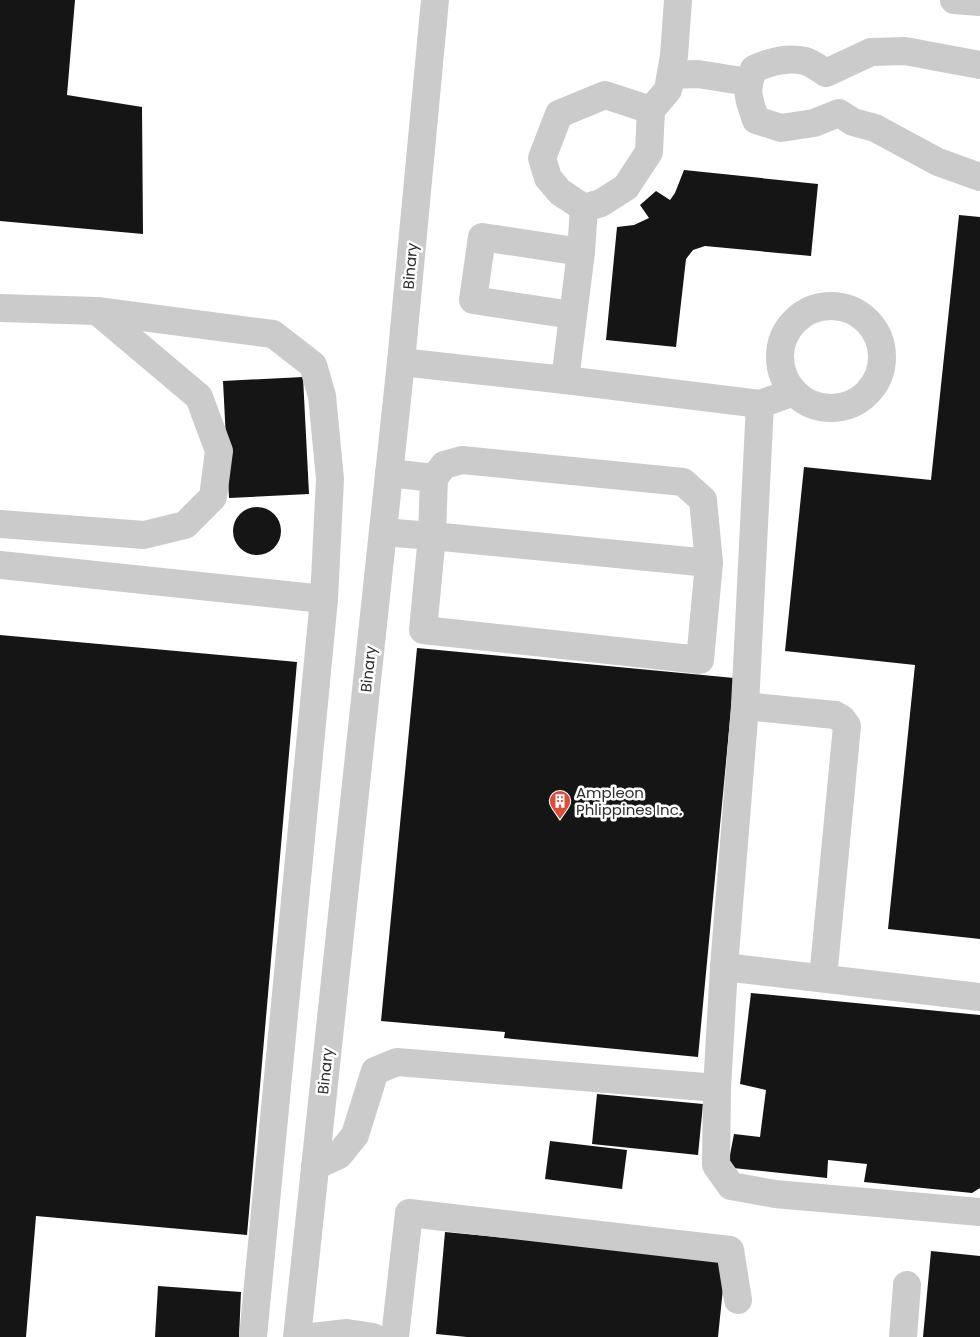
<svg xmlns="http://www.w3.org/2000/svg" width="980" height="1337" font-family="Poppins,sans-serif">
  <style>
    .building { fill: #151515 }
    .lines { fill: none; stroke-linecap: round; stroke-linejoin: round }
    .minor { stroke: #cbcbcb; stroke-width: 28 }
    .labels { text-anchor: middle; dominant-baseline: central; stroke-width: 5; stroke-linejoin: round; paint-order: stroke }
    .street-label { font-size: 15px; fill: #2e2e2e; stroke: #fff }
    .poi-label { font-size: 15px; fill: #2e2e2e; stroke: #fff; text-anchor: start }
  </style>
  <rect width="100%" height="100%" fill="#fff"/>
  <g class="building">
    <polygon points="0,0 75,0 67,95 142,107 143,234 0,221"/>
    <polygon points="684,170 818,184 811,256 705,246 693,250 686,259 676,347 606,340 617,227 634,225 649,218 640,205 656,191 670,200 675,193"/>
    <polygon points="959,215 980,217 980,939 888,929 915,665 785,651 804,467 931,480"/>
    <polygon points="303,377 309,494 229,498 223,381"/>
    <circle cx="257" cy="531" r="24"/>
    <polygon points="0,635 297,662 247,1235 36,1216 26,1337 0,1337"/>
    <polygon points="417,648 734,678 698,1057 504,1038 505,1032 381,1021"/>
    <polygon points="751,993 980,1015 980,1188 972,1193 864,1182 867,1164 828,1160 827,1178 733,1168 729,1160 734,1134 760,1137 766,1090 740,1084"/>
    <polygon points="597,1094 703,1104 698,1155 592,1144"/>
    <polygon points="550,1141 627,1150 622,1189 545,1179"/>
    <polygon points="445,1232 726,1259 718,1337 467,1337 436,1334"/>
    <polygon points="931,1251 980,1256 980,1337 923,1337"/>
    <polygon points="158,1286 241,1292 239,1337 155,1337"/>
  </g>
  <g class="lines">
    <g class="minor">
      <polyline points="954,0 980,2"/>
      <path d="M980,65L905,51L871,52L826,73C820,69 812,63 805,61C788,57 769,62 754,69C744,90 749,100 756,120L781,128L814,123L839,113L853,122L875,128L938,162L980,177"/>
      <polyline points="671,75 698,74 748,82"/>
      <polygon points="605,95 651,110 649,152 626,187 601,203 584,208 560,192 548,178 542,158 559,114"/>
      <polyline points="651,110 668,90 674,56 678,0"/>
      <circle cx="831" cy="357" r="51"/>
      <polyline points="0,308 97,311 273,334 313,365 322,396 330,479 324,599 253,1337"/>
      <polyline points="572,315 473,300 482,237 581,252"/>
      <polyline points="401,362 565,380 760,404 794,392"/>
      <polyline points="565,380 581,252 584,208"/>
      <polyline points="760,404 745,706 724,967 717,1088 716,1165 731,1186 775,1194 980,1212"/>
      <polyline points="389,473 434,478"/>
      <polyline points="0,524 144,535 185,525 213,497 219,451 199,397 97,311"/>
      <polyline points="383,532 432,536 709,563 700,660 423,630 432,536 434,478 444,465 462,460 683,482 703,500 709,563"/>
      <polyline points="0,565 324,599"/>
      <polyline points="745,706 835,715 842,719 847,726 823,978"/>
      <polyline points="724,967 980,997"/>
      <polyline points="315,1166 339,1155 355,1135 375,1071 397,1062 717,1088"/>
      <polyline points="297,1337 401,362 435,0"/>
      <polyline points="312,1337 347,1333 373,1337"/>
      <polyline points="395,1337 409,1213 730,1250 738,1300"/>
      <polyline points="903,1337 907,1285"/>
    </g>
  </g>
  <defs>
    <g id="building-pin" transform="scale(1.125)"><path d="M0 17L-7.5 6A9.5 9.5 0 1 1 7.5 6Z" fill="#da4d3b" stroke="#fff"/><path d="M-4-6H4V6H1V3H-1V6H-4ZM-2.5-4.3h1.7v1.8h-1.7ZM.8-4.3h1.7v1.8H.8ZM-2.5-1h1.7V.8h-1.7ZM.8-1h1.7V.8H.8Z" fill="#fff"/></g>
  </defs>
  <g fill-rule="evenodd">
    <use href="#building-pin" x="560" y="801"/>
  </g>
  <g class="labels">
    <g class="street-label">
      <text transform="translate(410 266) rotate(-85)">Binary</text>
      <text transform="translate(368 669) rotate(-84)">Binary</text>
      <text transform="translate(325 1071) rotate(-84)">Binary</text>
    </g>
    <g class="poi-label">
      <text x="576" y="792">Ampleon<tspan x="576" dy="17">Phlippines Inc.</tspan></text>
    </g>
  </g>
</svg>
